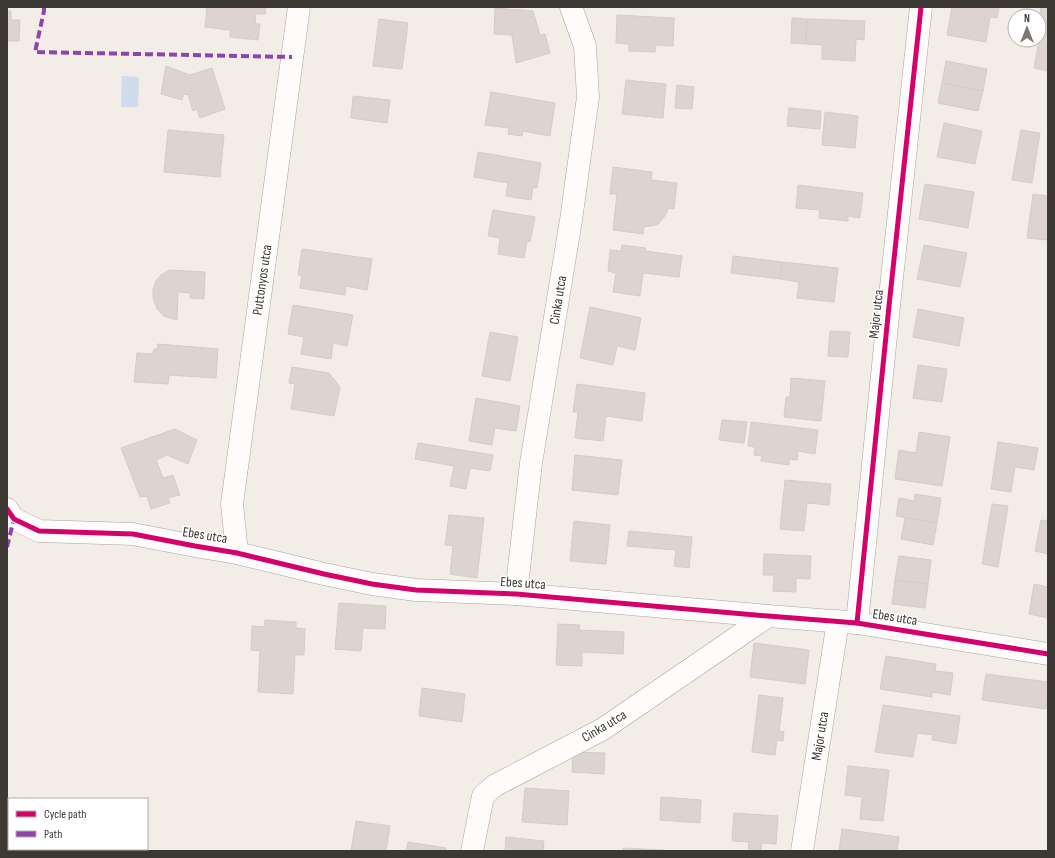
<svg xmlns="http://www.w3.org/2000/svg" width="1055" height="858" font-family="'Sofia Sans Condensed',sans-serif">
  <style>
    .water { fill: #d1dbec }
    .building { fill: #dcd5cf; stroke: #d1cdc8 }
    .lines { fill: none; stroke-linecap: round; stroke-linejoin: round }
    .minor-casing { stroke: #a8a39e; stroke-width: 23 }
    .minor { stroke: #fdfcfb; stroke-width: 22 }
    .quiet { stroke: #8e44ad; stroke-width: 4; stroke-dasharray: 8 4; stroke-linecap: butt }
    .cycleway-casing { stroke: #fff; stroke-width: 8 }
    .cycleway { stroke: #d6006c; stroke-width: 5 }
    .labels { text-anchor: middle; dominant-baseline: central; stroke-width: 3; stroke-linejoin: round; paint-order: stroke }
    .street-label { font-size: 14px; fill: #3c3833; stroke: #fff }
  </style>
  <rect width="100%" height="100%" fill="#f3ede7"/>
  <polygon class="water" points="122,76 139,77 138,107 121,107"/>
  <g class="building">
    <polygon points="207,7 266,7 265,14 256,14 255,24 260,24 258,40 230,37 230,30 205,27"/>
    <polygon points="952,7 999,7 997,18 990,17 986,42 947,35"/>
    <polygon points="1041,7 1048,7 1048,71 1034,68 1043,19 1039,18"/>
    <polygon points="495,8 533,11 540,35 545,34 550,53 516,63 512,35 494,34"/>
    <polygon points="7,11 11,11 11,20 20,20 19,41 7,41"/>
    <polygon points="617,15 674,18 673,46 656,45 655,52 629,51 629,44 616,43"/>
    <polygon points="792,18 807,19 806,44 791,43"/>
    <polygon points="379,19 408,23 402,69 373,66"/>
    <polygon points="807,19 865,21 864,40 856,39 855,61 822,59 822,45 806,44"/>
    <polygon points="946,61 987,69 983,91 942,83"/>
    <polygon points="166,66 190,75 212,68 225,109 200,118 197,109 193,111 188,95 184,94 182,100 161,94"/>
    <polygon points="626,80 666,84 663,118 622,114"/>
    <polygon points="942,83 983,91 978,111 938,103"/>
    <polygon points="677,85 694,87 692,109 675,108"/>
    <polygon points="491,92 555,103 550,136 523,131 522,136 508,134 509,128 485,125"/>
    <polygon points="353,96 390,100 387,123 351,118"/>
    <polygon points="789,108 821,111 820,129 787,126"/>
    <polygon points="825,112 858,116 855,148 822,145"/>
    <polygon points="944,123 982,131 975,164 937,157"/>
    <polygon points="168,130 224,135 220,177 164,172"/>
    <polygon points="1021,130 1040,133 1032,183 1012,180"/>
    <polygon points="478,152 541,163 537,188 533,187 531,200 506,196 508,183 474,177"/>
    <polygon points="613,167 652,172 651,180 677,183 674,209 669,208 664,217 658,224 655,225 644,227 643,234 613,230 617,194 610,194"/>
    <polygon points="925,184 974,192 968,228 919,219"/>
    <polygon points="798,185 863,193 860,218 848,216 848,221 819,218 820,210 796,208"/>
    <polygon points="1033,194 1048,196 1048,240 1027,238"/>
    <polygon points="493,210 535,217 530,242 527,241 524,258 498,254 500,238 488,236"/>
    <polygon points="622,245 646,248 645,251 682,256 679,277 643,273 640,296 613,292 616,273 608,271 610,250 621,251"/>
    <polygon points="924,245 967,253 960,287 917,279"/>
    <polygon points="302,249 372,259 367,290 346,286 345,295 300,288 302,275 298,275"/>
    <polygon points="733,256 782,262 780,279 731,273"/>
    <polygon points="782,262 838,268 834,302 797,298 799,282 780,279"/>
    <polygon points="170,270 205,272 204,299 190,298 190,293 178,292 177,320 164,316 157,309 153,298 153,289 156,281 161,275"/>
    <polygon points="293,305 353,315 347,346 333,343 331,359 301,354 304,337 288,334"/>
    <polygon points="590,307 641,318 635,350 617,346 613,365 580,358"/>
    <polygon points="918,309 964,318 959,346 913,337"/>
    <polygon points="830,331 850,332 848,357 828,356"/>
    <polygon points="490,332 518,337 510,381 482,376"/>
    <polygon points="158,344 218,349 216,378 169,375 168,384 134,382 137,353 153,354 154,349 157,349"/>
    <polygon points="918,365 947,369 942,402 913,398"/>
    <polygon points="292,367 329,373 340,387 334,416 291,409 295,384 289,383"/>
    <polygon points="791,378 825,381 821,421 784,417 786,397 790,397"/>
    <polygon points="577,384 645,393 642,421 606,416 603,441 575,438 578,412 573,412"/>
    <polygon points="476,398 520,406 516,431 495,428 492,445 469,441"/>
    <polygon points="722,420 747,422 744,443 719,440"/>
    <polygon points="751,422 818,430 815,454 798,451 797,460 789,459 789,465 761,461 762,456 754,455 755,447 748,446"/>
    <polygon points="175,429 197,440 188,464 167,455 156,460 163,478 173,475 180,495 168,498 170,503 151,509 147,496 140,497 121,448"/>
    <polygon points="919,432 950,437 942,486 895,479 899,450 916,453"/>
    <polygon points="998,442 1038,448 1034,470 1015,467 1011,492 991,489"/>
    <polygon points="418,443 493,455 490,471 470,468 466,489 450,486 454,466 415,459"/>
    <polygon points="575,455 622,460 618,495 572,490"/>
    <polygon points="785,480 831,484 829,505 807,503 804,531 780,529"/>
    <polygon points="915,494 941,498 937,523 896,516 899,498 914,501"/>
    <polygon points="992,504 1008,506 998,567 982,564"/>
    <polygon points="449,515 484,518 477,578 450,574 453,546 445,545"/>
    <polygon points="905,518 937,523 933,545 901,539"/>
    <polygon points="1041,520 1048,521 1048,554 1035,551"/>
    <polygon points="574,521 610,525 606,564 570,561"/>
    <polygon points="629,531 692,537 689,568 674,566 676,550 627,546"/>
    <polygon points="764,554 811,556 810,579 796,578 796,592 773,591 774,575 763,575"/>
    <polygon points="899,556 931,560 928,584 895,580"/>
    <polygon points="895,580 928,584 925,608 892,604"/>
    <polygon points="1034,584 1048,587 1048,618 1029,614"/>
    <polygon points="339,603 386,606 385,629 363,628 361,651 335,649"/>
    <polygon points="265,620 296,622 296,628 305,629 304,655 295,655 293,694 258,692 260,651 251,650 252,626 264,627"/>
    <polygon points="558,624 580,625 579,630 624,632 623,654 582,652 582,666 556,665"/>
    <polygon points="754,643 809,650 805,684 750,677"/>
    <polygon points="886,656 936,664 935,671 953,673 950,695 932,692 932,697 880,689"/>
    <polygon points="986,674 1048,682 1048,693 1046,709 982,700"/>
    <polygon points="422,688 465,694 462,722 419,716"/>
    <polygon points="759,695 783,698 779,731 784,732 783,741 777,740 775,755 752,752"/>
    <polygon points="883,705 960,716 956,744 932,740 933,735 917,733 913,757 875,752"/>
    <polygon points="573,752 605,753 604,774 572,772"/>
    <polygon points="848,766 889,770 883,821 860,819 862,797 845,795"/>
    <polygon points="525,788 569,791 567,825 522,822"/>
    <polygon points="661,797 701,800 700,823 660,820"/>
    <polygon points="734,813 778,816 776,844 762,843 761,850 748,849 749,842 732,841"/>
    <polygon points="356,821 390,826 386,851 351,851"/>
    <polygon points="842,829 899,837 897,851 839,851"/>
    <polygon points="506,837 544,841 543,851 505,851"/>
    <polygon points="408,842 446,848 445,851 406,851"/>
    <polygon points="623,848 664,850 664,851 623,851"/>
  </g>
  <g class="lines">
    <g class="minor-casing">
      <g id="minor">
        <polyline points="7,509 14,519 39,531 133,534 195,546 237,553 324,574 372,584 416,590 516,594 768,616 857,623 1048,654"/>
        <polyline points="237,553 232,504 299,7"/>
        <polyline points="516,594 531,463 571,220 588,97 585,46 571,7"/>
        <polyline points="857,623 889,306 921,7"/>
        <polyline points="472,851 483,796 494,786 603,729 768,616"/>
        <polyline points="802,851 838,621"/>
      </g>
    </g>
    <use href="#minor" class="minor"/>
    <g class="quiet">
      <polyline points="44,7 44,11 35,52 292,57"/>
      <polyline points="7,547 14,519"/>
    </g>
    <g class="cycleway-casing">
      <g id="cycleway">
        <polyline points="7,509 14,519 39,531 133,534 195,546 237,553 324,574 372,584 416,590 516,594 768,616 857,623 1048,654"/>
        <polyline points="857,623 889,306 921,7"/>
      </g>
    </g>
    <use href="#cycleway" class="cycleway"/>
  </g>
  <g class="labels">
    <g class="street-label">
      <text transform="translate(262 280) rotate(-82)">Puttonyos utca</text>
      <text transform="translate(558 300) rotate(-81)">Cinka utca</text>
      <text transform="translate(876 314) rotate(-84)">Major utca</text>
      <text transform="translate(205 535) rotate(9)">Ebes utca</text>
      <text transform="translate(523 583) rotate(4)">Ebes utca</text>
      <text transform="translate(895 617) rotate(9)">Ebes utca</text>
      <text transform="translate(604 726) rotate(-31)">Cinka utca</text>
      <text transform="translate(820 736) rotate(-81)">Major utca</text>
    </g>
  </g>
  <rect width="1055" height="858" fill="none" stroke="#3c3833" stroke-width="16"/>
  <rect x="8" y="798" width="140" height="52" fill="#ffffff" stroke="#b1afad"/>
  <rect x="16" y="811" width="20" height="6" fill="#d6006c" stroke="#b1afad"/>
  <text x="44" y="818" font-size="12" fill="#3c3833">Cycle path</text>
  <rect x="16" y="831" width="20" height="6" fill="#8e44ad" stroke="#b1afad"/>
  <text x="44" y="838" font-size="12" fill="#3c3833">Path</text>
  <g transform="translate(1027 28)"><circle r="19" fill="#ffffff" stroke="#b1afad"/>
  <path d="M0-3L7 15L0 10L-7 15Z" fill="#7c7772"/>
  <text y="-6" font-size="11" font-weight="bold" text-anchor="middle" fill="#3c3833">N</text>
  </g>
</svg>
